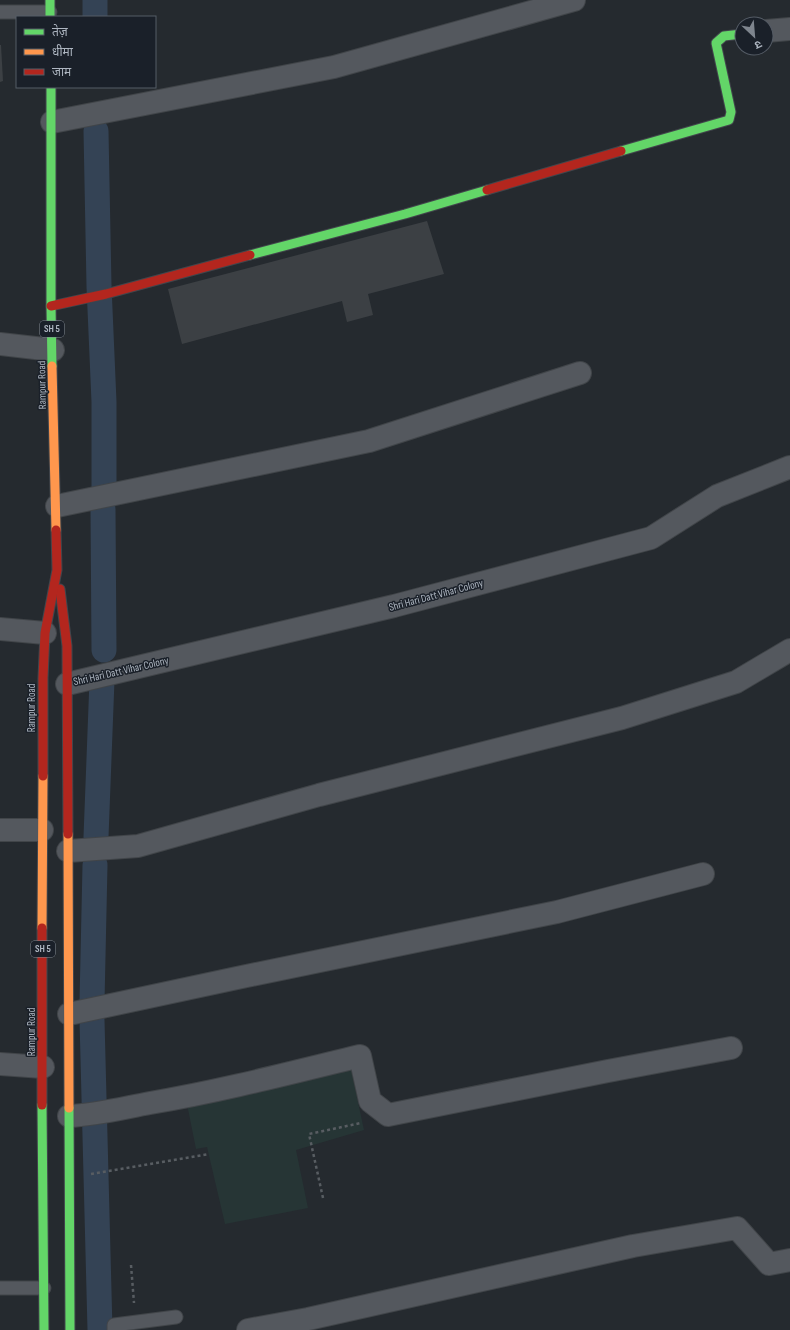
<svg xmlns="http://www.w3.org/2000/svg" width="790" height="1330" font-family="'Sofia Sans Condensed','Noto Sans Devanagari',sans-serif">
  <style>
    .green { fill: #263535 }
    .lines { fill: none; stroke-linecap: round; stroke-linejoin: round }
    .canal { stroke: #344355; stroke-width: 25 }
    .building { fill: #3c4044 }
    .lane-casing { stroke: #414549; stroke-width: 15 }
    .street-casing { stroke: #414549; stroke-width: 24 }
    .fast-casing { stroke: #42464c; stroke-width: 11 }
    .slow-casing { stroke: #42464c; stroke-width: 11 }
    .jam-casing { stroke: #42464c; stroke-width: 11 }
    .path { stroke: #585d62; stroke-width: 2.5; stroke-dasharray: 3 3; stroke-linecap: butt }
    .lane { stroke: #54585e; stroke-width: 13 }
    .street { stroke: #54585e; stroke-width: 22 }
    .fast { stroke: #63d668; stroke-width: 9 }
    .slow { stroke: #ff974d; stroke-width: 9 }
    .jam { stroke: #b3261e; stroke-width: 9 }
    .labels { text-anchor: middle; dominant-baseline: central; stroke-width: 3; stroke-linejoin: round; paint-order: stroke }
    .shield { fill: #1a2029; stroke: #828993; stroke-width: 1 }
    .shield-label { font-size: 10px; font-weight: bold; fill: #aeb6c1 }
    .street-label { font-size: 11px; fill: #aeb6c1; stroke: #1a2029 }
  </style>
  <rect width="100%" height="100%" fill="#252a2f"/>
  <polygon class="green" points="350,1065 364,1130 296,1150 308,1208 225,1224 207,1147 196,1149 187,1104"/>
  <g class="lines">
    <g class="canal">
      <polyline points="95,17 95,0"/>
      <polyline points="96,131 99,286 104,402 104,486"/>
      <polyline points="103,509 104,650"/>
      <polyline points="96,837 102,680"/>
      <polyline points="92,1002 95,865"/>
      <polyline points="92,1020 100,1330"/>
    </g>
  </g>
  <g class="building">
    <polygon points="0,45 1,45 3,81 0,82"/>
    <polygon points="427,221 444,274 368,294 373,315 347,322 342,301 182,344 168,289"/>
  </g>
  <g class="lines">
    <g class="lane-casing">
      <g id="lane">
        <polyline points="0,12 50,12"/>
        <polyline points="0,1288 44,1288"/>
        <polyline points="114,1330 114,1325 176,1317"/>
      </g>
    </g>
    <g class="street-casing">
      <g id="street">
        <polyline points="766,31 790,29"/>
        <polyline points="52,122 334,67 574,0"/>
        <polyline points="0,344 53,350"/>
        <polyline points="57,506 369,441 580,373"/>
        <polyline points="0,629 45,633"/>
        <polyline points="67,684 394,606 651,538 717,496 790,467"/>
        <polyline points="0,830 42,830"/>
        <polyline points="68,851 138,846 319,795 622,718 736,682 790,650"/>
        <polyline points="69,1014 237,978 557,912 703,874"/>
        <polyline points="0,1064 43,1067"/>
        <path d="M69,1116C96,1115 123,1108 150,1103C221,1091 290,1073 360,1056L370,1101L388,1115L608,1071L731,1048"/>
        <polyline points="248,1330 308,1319 633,1246 737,1228 769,1264 790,1260"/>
      </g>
    </g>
    <g class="fast-casing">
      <g id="fast">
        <polyline points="50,0 50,17"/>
        <polyline points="51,87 51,306 52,366"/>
        <polyline points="621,151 729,120 731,112 716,43 724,36 742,34"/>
        <polyline points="250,255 405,214 487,190"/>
        <polyline points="42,1105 44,1330"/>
        <polyline points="69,1108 70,1330"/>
      </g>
    </g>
    <g class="slow-casing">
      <g id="slow">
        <polyline points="52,366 56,530"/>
        <polyline points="68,834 69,1108"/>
        <polyline points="42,928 43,776"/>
      </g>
    </g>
    <g class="jam-casing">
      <g id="jam">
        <polyline points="487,190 621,151"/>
        <polyline points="51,306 106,294 250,255"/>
        <polyline points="60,589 67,646 68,834"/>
        <polyline points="43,776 43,678 45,633 57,570 56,530"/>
        <polyline points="42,1105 42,928"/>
      </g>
    </g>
    <g class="path">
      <polyline points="91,1174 209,1154"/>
      <polyline points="323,1198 309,1134 361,1123"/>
      <polyline points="131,1265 134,1303"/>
    </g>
    <use href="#lane" class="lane"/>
    <use href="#street" class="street"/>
    <use href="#fast" class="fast"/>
    <use href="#slow" class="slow"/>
    <use href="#jam" class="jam"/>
  </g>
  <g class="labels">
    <g class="shield">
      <rect x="40" y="321" width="24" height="16" rx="3"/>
      <rect x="31" y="941" width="24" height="16" rx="3"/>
    </g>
    <g class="shield-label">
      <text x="52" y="329">SH 5</text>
      <text x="43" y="949">SH 5</text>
    </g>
    <g class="street-label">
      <text transform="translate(42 385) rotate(-91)">Rampur Road</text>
      <text transform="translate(436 595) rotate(-15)">Shri Hari Datt Vihar Colony</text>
      <text transform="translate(121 671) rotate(-13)">Shri Hari Datt Vihar Colony</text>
      <text transform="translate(31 708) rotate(-90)">Rampur Road</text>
      <text transform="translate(31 1032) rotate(-90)">Rampur Road</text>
    </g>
  </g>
  <rect x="16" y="16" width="140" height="72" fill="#1a2029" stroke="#555c66"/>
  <rect x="24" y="29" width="20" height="6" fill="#63d668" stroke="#555c66"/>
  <text x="52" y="36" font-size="12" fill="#aeb6c1">तेज़</text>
  <rect x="24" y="49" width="20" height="6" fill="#ff974d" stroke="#555c66"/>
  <text x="52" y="56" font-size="12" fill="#aeb6c1">धीमा</text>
  <rect x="24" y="69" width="20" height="6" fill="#b3261e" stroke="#555c66"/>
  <text x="52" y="76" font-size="12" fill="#aeb6c1">जाम</text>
  <g transform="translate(754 36) rotate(154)"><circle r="19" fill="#1a2029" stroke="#555c66"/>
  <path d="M0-3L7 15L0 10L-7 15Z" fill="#7e858e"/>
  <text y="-6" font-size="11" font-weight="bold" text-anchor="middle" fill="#aeb6c1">उ</text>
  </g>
</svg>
